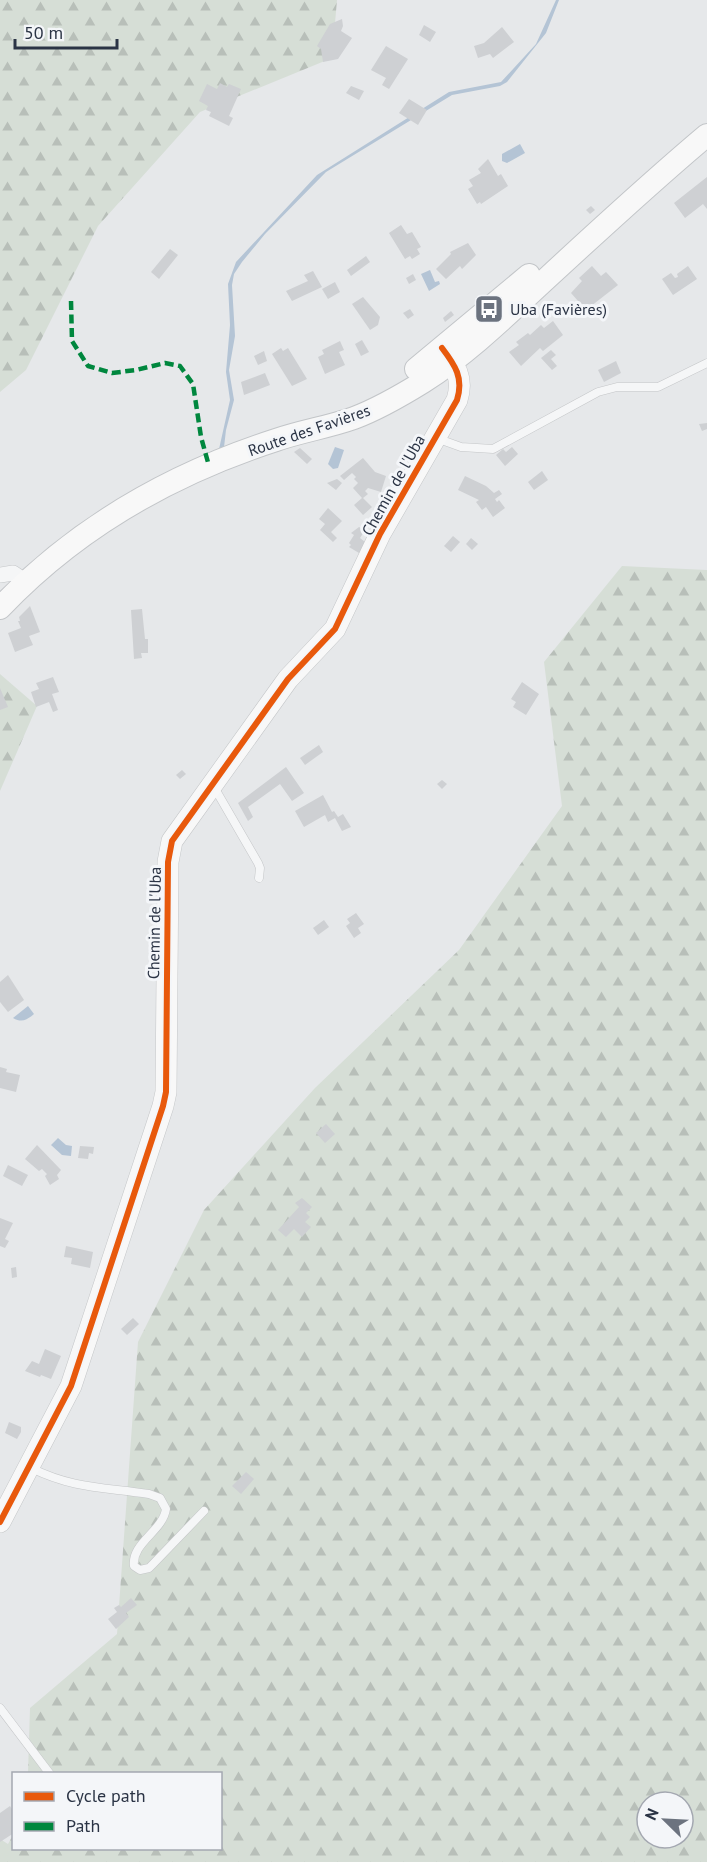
<svg xmlns="http://www.w3.org/2000/svg" width="707" height="1862" font-family="'PT Sans',sans-serif">
  <style>
    .forest { fill: url(#forest-firs); fill-rule: evenodd }
    .water { fill: #b4c4d5 }
    .building { fill: #ced0d3 }
    .lines { fill: none; stroke-linecap: round; stroke-linejoin: round }
    .lane-casing { stroke: #c4c6c8; stroke-width: 9 }
    .street-casing { stroke: #c4c6c8; stroke-width: 16 }
    .secondary-casing { stroke: #c4c6c8; stroke-width: 22 }
    .primary-casing { stroke: #c2c5c8; stroke-width: 24 }
    .lane { stroke: #f5f6f7; stroke-width: 8 }
    .street { stroke: #f5f6f7; stroke-width: 15 }
    .secondary { stroke: #f8f8f8; stroke-width: 21 }
    .primary { stroke: #f8f8f8; stroke-width: 22 }
    .quiet { stroke: #00873e; stroke-width: 4.5; stroke-dasharray: 9 4.5; stroke-linecap: butt }
    .cycleway-casing { stroke: #f4f6f9; stroke-width: 10 }
    .cycleway { stroke: #e8590c; stroke-width: 6 }
    .labels { text-anchor: middle; dominant-baseline: central; stroke-width: 6; stroke-linejoin: round; paint-order: stroke }
    .poi-label { font-size: 16px; fill: #2b3445; stroke: #f4f6f9; text-anchor: start }
    .street-label { font-size: 16px; fill: #2b3445; stroke: #f4f6f9 }
  </style>
  <defs>
    <pattern id="forest-firs" width="22" height="20" patternUnits="userSpaceOnUse" patternTransform="scale(1.5)"><rect width="22" height="20" fill="#d6ded6"/><path d="M5 1l3.5 6h-7zM16 11l3.5 6h-7z" fill="#b8bfb9"/></pattern>
  </defs>
  <rect width="100%" height="100%" fill="#e6e8ea"/>
  <g class="forest">
    <polygon points="0,0 337,0 332,58 200,112 98,226 26,370 0,392"/>
    <path d="M622,566L707,570V1862H0V1839L8,1844L13,1835L14,1848H220V1774L28,1773L30,1708L117,1634L138,1342L204,1210L315,1088L459,950L562,806L544,662ZM647,1802H683V1838H647Z"/>
    <polygon points="0,674 37,706 0,791"/>
  </g>
  <g class="water">
    <polygon points="556,0 559,0 546,33 507,82 500,86 452,95 326,172 265,234 242,262 234,274 232,285 235,336 229,370 234,400 226,430 223,456 217,458 230,400 226,372 230,325 228,284 236,262 317,175 449,92 501,82 536,44"/>
    <polygon points="520,144 525,153 507,163 502,161 502,154"/>
    <polygon points="430,270 435,282 439,281 440,284 429,291 421,274"/>
    <polygon points="335,447 344,450 338,468 333,469 328,464"/>
    <path d="M28,1006L34,1014C27,1020 22,1023 13,1018Z"/>
    <polygon points="58,1138 66,1145 72,1146 71,1156 62,1155 51,1145"/>
  </g>
  <g class="building">
    <polygon points="342,19 343,26 341,31 352,38 338,59 323,62 321,49 317,46 330,24"/>
    <polygon points="424,25 436,32 430,42 419,35"/>
    <polygon points="502,27 514,42 493,58 490,54 478,58 474,46 484,43"/>
    <polygon points="386,46 408,59 389,89 382,85 386,78 371,70"/>
    <polygon points="220,83 227,87 229,84 241,89 229,116 233,118 229,126 209,116 211,112 206,110 208,106 199,101 207,84 217,89"/>
    <polygon points="351,86 364,91 359,100 346,93"/>
    <polygon points="409,99 427,110 418,125 399,113"/>
    <polygon points="488,159 498,176 501,174 508,186 481,204 480,202 477,204 468,189 473,186 469,180 481,173 478,169"/>
    <polygon points="707,177 707,209 703,204 685,218 674,203"/>
    <polygon points="591,206 595,210 590,214 586,210"/>
    <polygon points="401,225 407,234 412,232 421,247 417,249 420,254 412,259 410,256 405,259 389,233"/>
    <polygon points="468,243 476,255 462,269 460,266 446,279 436,269 451,254 450,252"/>
    <polygon points="170,249 178,255 159,279 151,272"/>
    <polygon points="366,256 370,262 351,276 347,270"/>
    <polygon points="592,266 601,276 606,272 618,285 586,310 571,293 582,281 579,278"/>
    <polygon points="688,266 697,279 673,295 662,279 671,273 675,278 678,277 677,274"/>
    <polygon points="313,271 322,287 292,301 286,291 308,281 304,275"/>
    <polygon points="413,274 416,280 409,284 406,278"/>
    <polygon points="335,282 340,292 328,299 322,289"/>
    <polygon points="363,297 380,317 378,325 370,330 352,304"/>
    <polygon points="410,309 414,315 408,319 403,313"/>
    <polygon points="451,311 454,315 445,322 443,318"/>
    <polygon points="553,321 563,335 543,351 540,348 521,366 509,352 519,345 516,342 528,333 530,335 541,325 544,328"/>
    <polygon points="362,340 369,352 361,356 355,344"/>
    <polygon points="340,341 344,350 339,352 345,365 325,374 318,357 324,354 322,350"/>
    <polygon points="281,348 283,351 288,348 307,379 292,386 272,354"/>
    <polygon points="551,350 556,355 551,359 557,366 552,370 541,358"/>
    <polygon points="264,351 267,361 258,365 254,356"/>
    <polygon points="616,361 621,373 604,382 598,370"/>
    <polygon points="265,373 270,385 244,395 241,382"/>
    <polygon points="707,423 707,429 702,431 699,424"/>
    <polygon points="512,447 518,454 505,466 496,455 503,449 506,452"/>
    <polygon points="300,448 312,459 307,464 294,452"/>
    <polygon points="363,458 375,472 386,476 381,492 368,488 365,491 368,494 363,498 372,507 363,515 354,505 362,498 353,488 358,483 354,479 356,477 352,473 344,480 340,476"/>
    <polygon points="542,471 548,480 534,490 528,482"/>
    <polygon points="465,476 486,486 494,493 499,490 502,494 495,499 497,502 499,500 505,508 493,517 486,507 482,510 476,502 479,500 458,490"/>
    <polygon points="337,479 342,483 336,490 327,483"/>
    <polygon points="328,508 342,521 331,532 337,538 333,542 320,530 325,524 319,519"/>
    <polygon points="359,527 365,530 360,538 365,542 359,553 349,547 351,545 349,543 354,535 351,533"/>
    <polygon points="453,536 460,542 451,552 444,546"/>
    <polygon points="471,538 478,544 472,550 466,544"/>
    <polygon points="30,606 40,632 29,636 33,645 15,652 8,633 21,628 18,621 20,621 19,617"/>
    <polygon points="142,609 145,639 148,639 148,653 141,653 142,658 134,659 131,610"/>
    <polygon points="53,677 59,692 52,694 58,710 53,712 49,702 36,707 31,692 39,689 36,683"/>
    <polygon points="522,682 539,694 526,715 513,707 516,702 511,699"/>
    <polygon points="0,688 8,707 0,710"/>
    <polygon points="319,745 323,752 305,765 300,758"/>
    <polygon points="286,767 304,793 292,801 280,784 248,807 253,817 248,821 238,803"/>
    <polygon points="182,770 186,774 180,779 176,775"/>
    <polygon points="442,780 447,784 442,789 437,784"/>
    <polygon points="323,795 332,812 334,811 338,817 343,814 351,827 342,831 335,818 328,822 325,815 304,827 295,811"/>
    <polygon points="356,913 364,924 358,928 361,933 354,938 346,926 350,923 347,919"/>
    <polygon points="324,920 329,927 318,935 313,928"/>
    <polygon points="8,975 24,1000 8,1012 0,1002 0,982"/>
    <polygon points="0,1067 7,1069 6,1072 20,1075 16,1092 0,1088"/>
    <polygon points="326,1124 335,1134 325,1143 316,1133"/>
    <polygon points="37,1145 61,1170 57,1175 59,1179 50,1185 45,1176 47,1174 42,1169 39,1171 25,1159"/>
    <polygon points="80,1146 94,1147 93,1154 89,1153 88,1159 78,1158"/>
    <polygon points="8,1165 28,1175 22,1186 3,1176"/>
    <polygon points="302,1198 312,1207 306,1213 310,1217 305,1222 311,1227 302,1237 294,1229 286,1237 278,1230 299,1207 295,1203"/>
    <polygon points="0,1218 13,1223 5,1239 9,1241 5,1248 0,1246"/>
    <polygon points="66,1246 93,1252 90,1268 71,1264 72,1258 64,1257"/>
    <polygon points="16,1267 17,1277 12,1278 11,1268"/>
    <polygon points="133,1318 139,1324 127,1335 121,1329"/>
    <polygon points="45,1349 61,1356 51,1379 41,1375 40,1377 25,1371 32,1361 39,1364"/>
    <polygon points="9,1422 21,1427 21,1432 17,1439 5,1433"/>
    <polygon points="246,1472 254,1479 241,1494 232,1486"/>
    <polygon points="131,1598 137,1605 126,1613 129,1617 116,1629 108,1619 117,1612 114,1608 119,1605 121,1607"/>
    <polygon points="10,1806 14,1812 14,1833 0,1842 0,1813"/>
  </g>
  <g class="lines">
    <g class="lane-casing">
      <g id="lane">
        <polyline points="436,438 461,447 493,449 598,392 617,387 658,387 707,363"/>
        <polyline points="214,787 258,863 260,868 259,878"/>
        <path d="M31,1468C74,1489 103,1487 149,1494L160,1498L166,1509C163,1531 131,1543 134,1566L140,1570L149,1568L153,1564L204,1511"/>
        <polyline points="0,1708 50,1774"/>
      </g>
    </g>
    <g class="street-casing">
      <polyline id="street" points="0,575 13,573 25,581"/>
    </g>
    <g class="secondary-casing">
      <path id="secondary" d="M0,1522L71,1386L163,1106L166,1092L168,862L172,841L288,679L335,629L380,534L457,400C464,378 455,365 442,349"/>
    </g>
    <g class="primary-casing">
      <g id="primary">
        <polyline points="416,369 529,275"/>
        <path d="M0,608C76,528 171,474 276,440C302,431 329,427 354,418C378,409 402,395 423,382C467,354 506,316 545,280C598,231 651,182 707,135"/>
      </g>
    </g>
    <use href="#lane" class="lane"/>
    <use href="#street" class="street"/>
    <use href="#secondary" class="secondary"/>
    <use href="#primary" class="primary"/>
    <polyline class="quiet" points="71,301 72,341 88,366 112,373 136,370 165,363 180,366 193,384 201,437 209,466"/>
    <g class="cycleway-casing">
      <path id="cycleway" d="M0,1522L71,1386L163,1106L166,1092L168,862L172,841L288,679L335,629L380,534L457,400C464,378 455,365 442,348"/>
    </g>
    <use href="#cycleway" class="cycleway"/>
  </g>
  <defs>
    <g id="bus-square" transform="scale(1.5)"><rect x="-9" y="-9" width="18" height="18" rx="4" fill="#6c737f" stroke="#f4f6f9"/><path d="M-5-6H5V4H4V6H2V4H-2V6H-4V4H-5ZM-3.5-4V0h7V-4ZM-3.5 1.2v1.5H-2V1.2ZM2 1.2v1.5H3.5V1.2Z" fill="#fff"/></g>
  </defs>
  <g fill-rule="evenodd">
    <use href="#bus-square" x="489" y="309"/>
  </g>
  <g class="labels">
    <g class="poi-label">
      <text x="510" y="309">Uba (Favières)</text>
    </g>
    <g class="street-label">
      <text transform="translate(309 430) rotate(-19)">Route des Favières</text>
      <text transform="translate(393 485) rotate(-61)">Chemin de l'Uba</text>
      <text transform="translate(154 923) rotate(-89)">Chemin de l'Uba</text>
    </g>
  </g>
  <rect x="12" y="1772" width="210" height="78" fill="#f4f6f9" stroke="#a4a8b1" stroke-width="1.5"/>
  <rect x="24" y="1792" width="30" height="9" fill="#e8590c" stroke="#a4a8b1" stroke-width="1.5"/>
  <text x="66" y="1802" font-size="18" fill="#2b3445">Cycle path</text>
  <rect x="24" y="1822" width="30" height="9" fill="#00873e" stroke="#a4a8b1" stroke-width="1.5"/>
  <text x="66" y="1832" font-size="18" fill="#2b3445">Path</text>
  <g transform="translate(665 1820) rotate(294)"><circle r="28" fill="#f4f6f9" stroke="#a4a8b1" stroke-width="1.5"/>
  <path d="M0-4.5L10 22L0 15L-10 22Z" fill="#6c737f"/>
  <text y="-9" font-size="16" font-weight="bold" text-anchor="middle" fill="#2b3445">N</text>
  </g>
  <path d="M15 39v9h102v-9" fill="none" stroke="#2b3445" stroke-width="3"/>
  <text x="24" y="39" font-size="18" fill="#2b3445" stroke="#f4f6f9" stroke-width="4.5" paint-order="stroke">50 m</text>
</svg>
